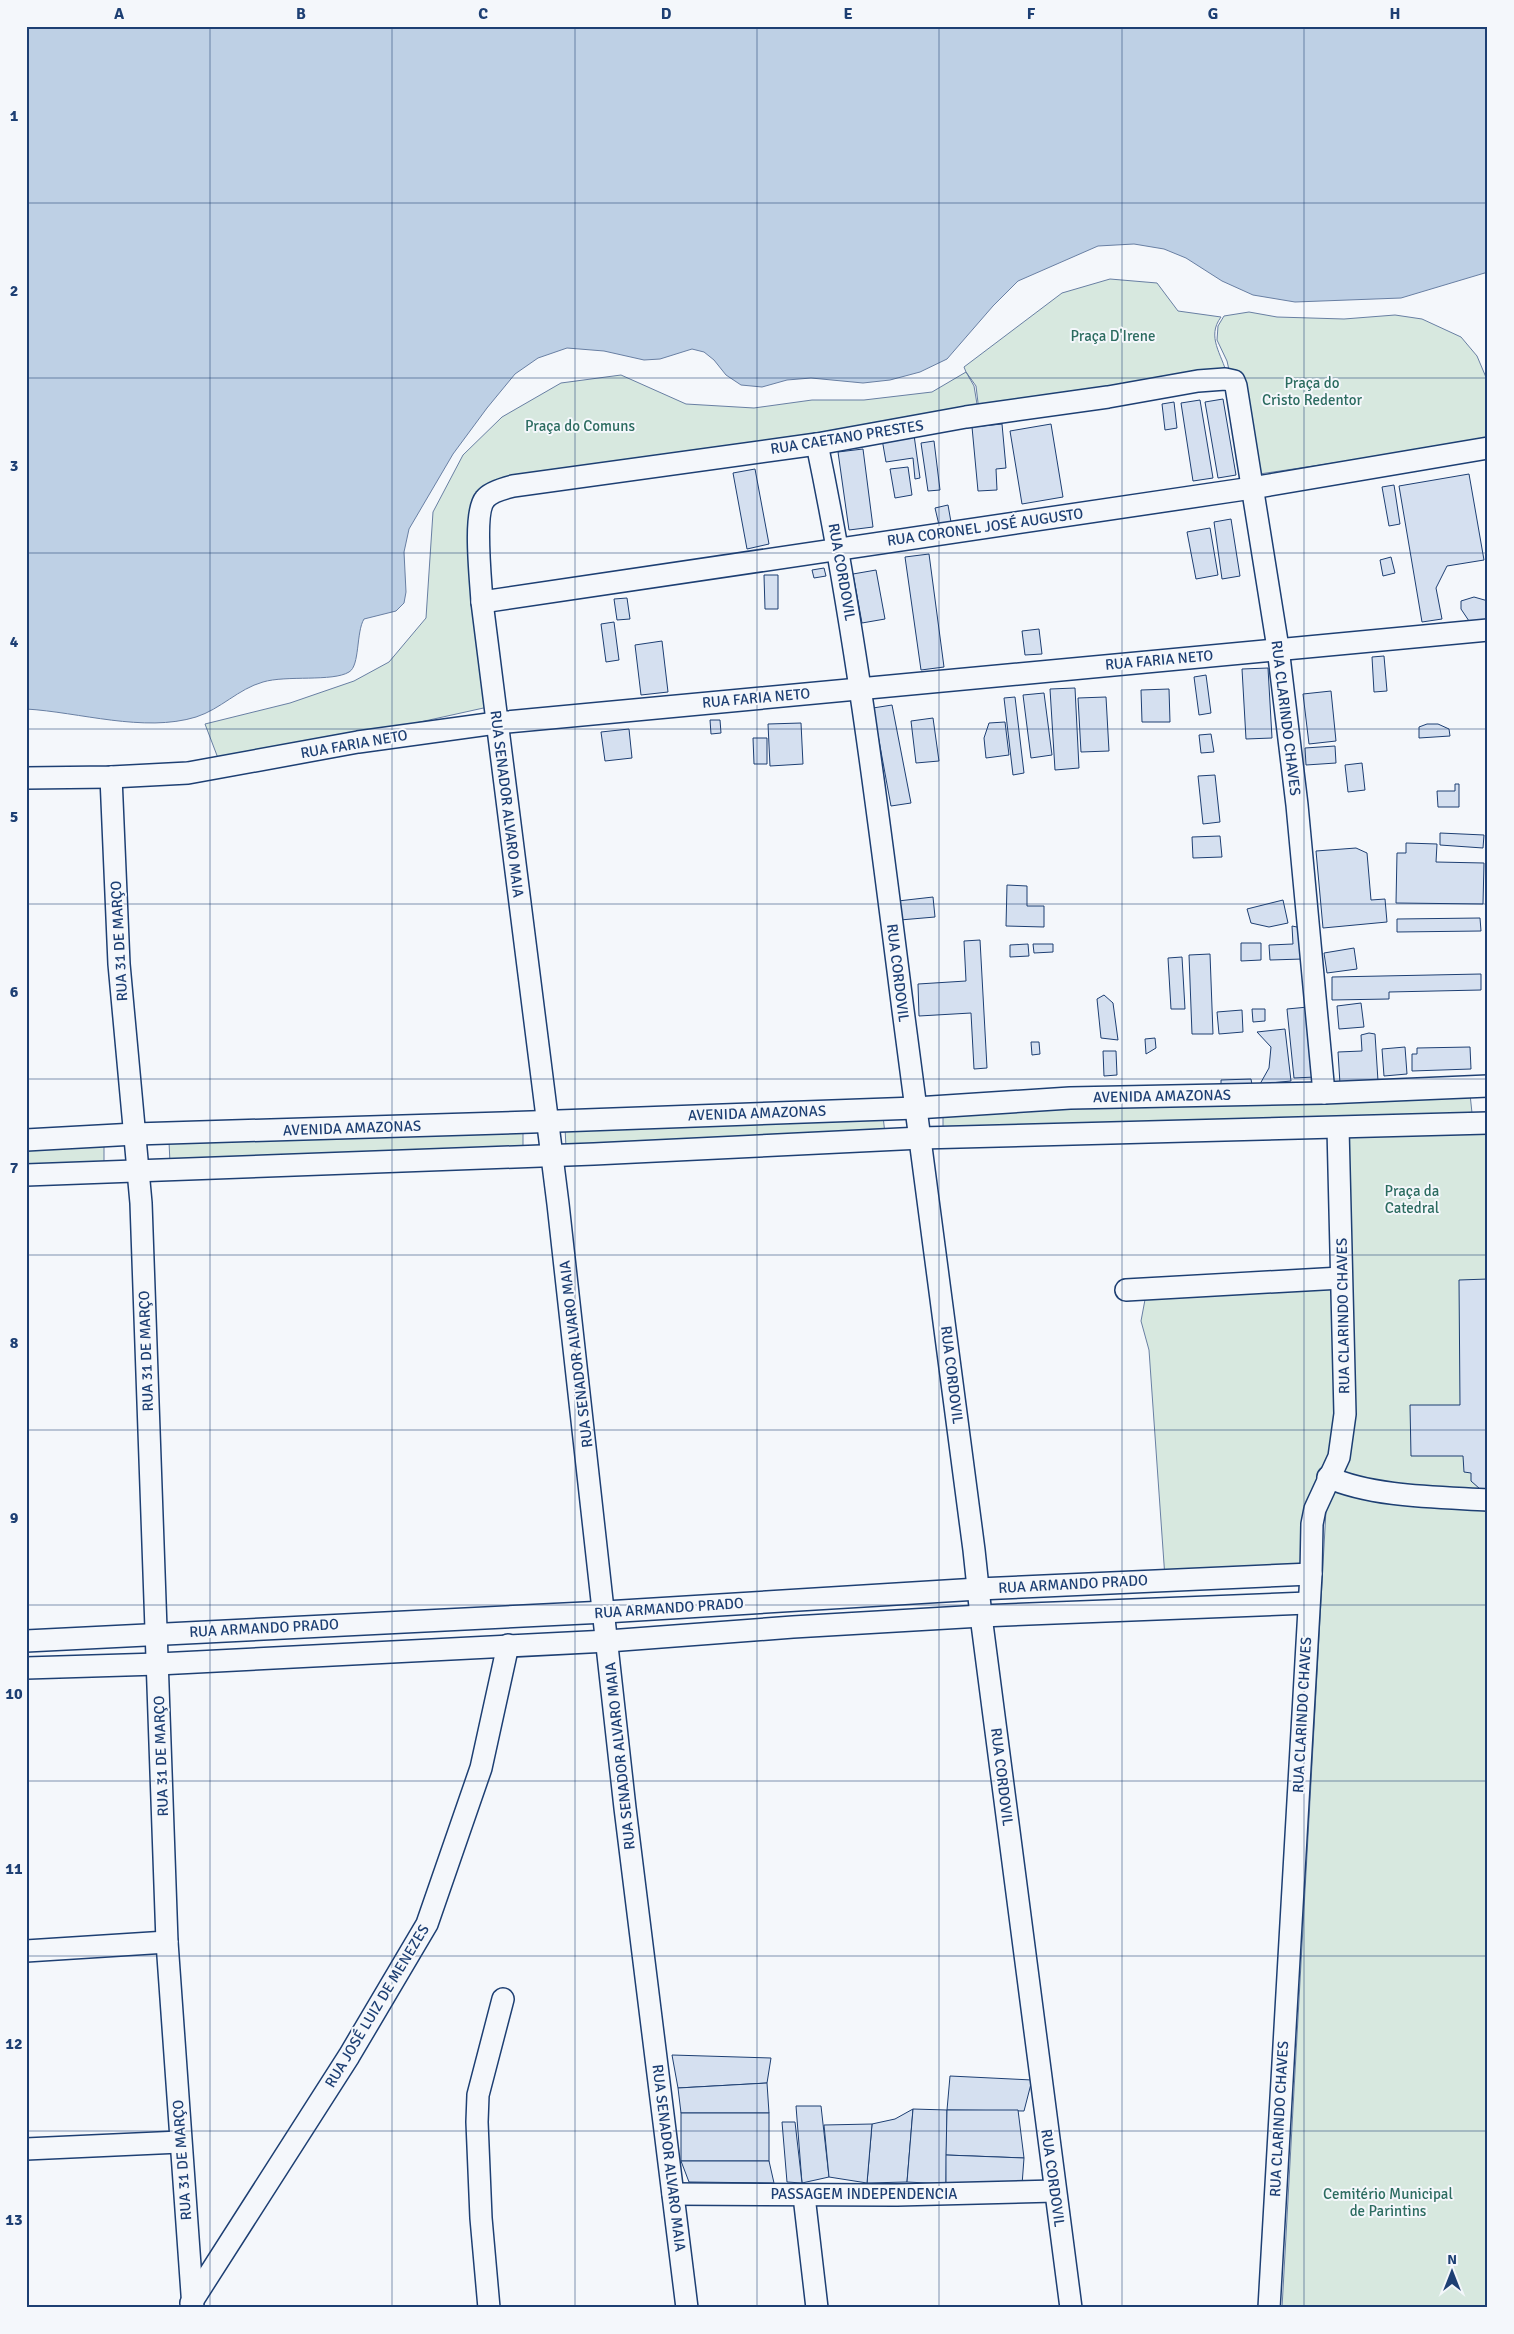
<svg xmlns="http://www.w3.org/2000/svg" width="1514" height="2334" font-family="Signika,sans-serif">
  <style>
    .green { fill: #d7e8df; stroke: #687fa3 }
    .water { fill: #bed0e5; stroke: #687fa3 }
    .building { fill: #d5e0f0; stroke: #1d3f73 }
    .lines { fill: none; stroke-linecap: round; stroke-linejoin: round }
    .minor-casing { stroke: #1d3f73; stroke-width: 24 }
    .minor { stroke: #f4f7fb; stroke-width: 21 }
    .grid { fill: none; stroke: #1d3f73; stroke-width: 1; stroke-opacity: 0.55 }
    .labels { text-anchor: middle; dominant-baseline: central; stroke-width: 4; stroke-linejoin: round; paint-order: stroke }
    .park-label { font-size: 15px; fill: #2c6c60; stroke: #f4f7fb }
    .street-label { font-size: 15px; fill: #1d3f73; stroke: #f4f7fb }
    .neatline { fill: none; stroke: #1d3f73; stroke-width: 2 }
    .grid-label { font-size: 16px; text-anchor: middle; font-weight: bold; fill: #1d3f73 }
  </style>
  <rect width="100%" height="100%" fill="#f4f7fb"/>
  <g class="green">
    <path d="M1110,279L1157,283L1178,311L1221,317C1206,337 1222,354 1227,375L979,411L976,386L966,372L974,386L978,410L503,484L482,509L488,707L221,766L205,724L290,703L354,681L389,662L426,618L433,512L463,455L502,417L561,383L621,375L686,404L754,408L812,400H864L932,392L966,372L964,367L1062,293Z"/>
    <polygon points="1249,312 1277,317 1344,319 1395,315 1422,319 1461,337 1477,356 1488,382 1488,440 1253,475 1227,361 1217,340 1218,326 1224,316"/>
    <polygon points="1470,1094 1472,1113 943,1130 943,1113"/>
    <polygon points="883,1116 885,1134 566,1147 565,1128"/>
    <polygon points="1488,1121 1488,1499 1327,1476 1309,1569 1165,1578 1149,1350 1141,1321 1147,1289 1338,1279 1334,1126"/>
    <polygon points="523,1130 523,1149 170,1163 169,1142"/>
    <polygon points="104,1146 104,1165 26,1168 26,1150"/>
    <polygon points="1327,1492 1488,1502 1488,2308 1282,2308"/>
  </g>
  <path class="water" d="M26,26H1488V272L1401,298L1295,302L1253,295L1222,281L1186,258L1164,249L1134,244L1098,246L1018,281L993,306L947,359L920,372L890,380L863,383L811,378L787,380L762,387L741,385L726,375L714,360L704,352L692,349L660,359L644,360L604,351L567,348L538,358L515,374L487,408L453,454L409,529L404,552L406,592L404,603L396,611L364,619C356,632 360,666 349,672C333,682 286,675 263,682C238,689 221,709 196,717C144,733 79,712 26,709Z"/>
  <g class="building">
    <polygon points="1223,399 1236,475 1218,478 1205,402"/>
    <polygon points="1200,400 1213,478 1193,481 1181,403"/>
    <polygon points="1174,402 1177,428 1165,430 1162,404"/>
    <polygon points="1002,424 1006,468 996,469 997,490 978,491 972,427"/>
    <polygon points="1051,424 1063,497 1022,504 1010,431"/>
    <polygon points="914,435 920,478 915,479 913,458 886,462 882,439"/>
    <polygon points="934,441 940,490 928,491 921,443"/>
    <polygon points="863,449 873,527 849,530 838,452"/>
    <polygon points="908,467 912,495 895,498 890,469"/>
    <polygon points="755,469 769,544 747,549 733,473"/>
    <polygon points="1469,474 1484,560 1447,566 1436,588 1442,619 1422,622 1399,486"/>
    <polygon points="1394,485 1400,524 1389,526 1382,487"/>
    <polygon points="948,505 951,522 939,525 935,508"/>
    <polygon points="1231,519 1240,576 1222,579 1214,522"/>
    <polygon points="1210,528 1218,575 1196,579 1187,532"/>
    <polygon points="929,554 944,667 921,670 905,557"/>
    <polygon points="1391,557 1395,573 1383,576 1380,560"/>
    <polygon points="824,568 826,576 814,578 812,570"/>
    <polygon points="876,570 885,619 862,623 853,574"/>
    <polygon points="764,575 778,575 778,609 765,609"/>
    <polygon points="1474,597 1488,601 1488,621 1469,621 1461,609 1461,601"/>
    <polygon points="627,598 630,619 617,620 614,599"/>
    <polygon points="614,622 619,660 606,662 601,624"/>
    <polygon points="1039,629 1042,654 1025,655 1022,631"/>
    <polygon points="662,641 668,692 641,695 635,645"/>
    <polygon points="1384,656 1387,691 1374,692 1372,657"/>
    <polygon points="1268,668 1272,738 1246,739 1242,669"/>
    <polygon points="1206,675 1211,713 1199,715 1194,677"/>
    <polygon points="1075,688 1079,768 1055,770 1050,689"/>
    <polygon points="1169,689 1170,722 1142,722 1141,690"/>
    <polygon points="1331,691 1336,741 1309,744 1303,694"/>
    <polygon points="1044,693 1052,755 1031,758 1023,695"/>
    <polygon points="1015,697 1024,773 1013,775 1004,698"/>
    <polygon points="1106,697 1109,751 1081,752 1078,698"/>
    <polygon points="892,705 911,803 891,806 873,708"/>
    <polygon points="933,718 939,761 916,763 911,721"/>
    <polygon points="710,720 720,720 721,733 711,734"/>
    <polygon points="1005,722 1009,755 986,758 984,738 989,723"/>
    <polygon points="801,723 803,764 770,766 768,724"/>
    <polygon points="1427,724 1438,724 1449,729 1450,736 1419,738 1419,727"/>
    <polygon points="629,729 632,758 605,761 601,732"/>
    <polygon points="1211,734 1214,752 1201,753 1199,735"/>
    <polygon points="753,738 767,738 767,764 754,764"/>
    <polygon points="1335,746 1336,763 1306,765 1305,748"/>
    <polygon points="1362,763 1365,790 1348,792 1345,765"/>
    <polygon points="1215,775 1220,822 1203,824 1198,776"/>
    <polygon points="1455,784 1459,784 1459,807 1438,807 1437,791 1455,791"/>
    <polygon points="1440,833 1484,835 1483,848 1440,845"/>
    <polygon points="1220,836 1222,857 1193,858 1192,837"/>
    <polygon points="1406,843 1437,844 1436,862 1484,863 1483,904 1396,903 1397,853 1406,853"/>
    <polygon points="1356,848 1367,853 1371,900 1385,899 1387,922 1323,928 1316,851"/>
    <polygon points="1007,885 1027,886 1027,906 1044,906 1044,927 1006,926"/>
    <polygon points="933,897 935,917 900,920 898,901"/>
    <polygon points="1283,900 1288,923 1269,927 1251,923 1247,909"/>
    <polygon points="1480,918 1481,931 1397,932 1397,919"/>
    <polygon points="1292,926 1302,928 1303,959 1270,960 1269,945 1293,944"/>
    <polygon points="980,940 987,1068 974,1069 971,1013 919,1016 918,984 966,981 964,941"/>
    <polygon points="1241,943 1261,943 1261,960 1241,961"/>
    <polygon points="1028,944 1029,956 1010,957 1010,945"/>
    <polygon points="1033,944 1053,944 1053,952 1034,953"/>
    <polygon points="1354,948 1357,969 1327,973 1324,953"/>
    <polygon points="1210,954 1213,1034 1192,1034 1189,955"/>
    <polygon points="1182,957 1185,1009 1171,1009 1168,958"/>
    <polygon points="1481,974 1481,990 1389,992 1389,999 1332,1000 1332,977"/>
    <polygon points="1104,995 1113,1003 1118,1040 1101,1038 1097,999"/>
    <polygon points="1361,1003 1364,1027 1339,1029 1337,1006"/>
    <polygon points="1308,1007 1315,1077 1294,1078 1287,1009"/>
    <polygon points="1252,1009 1265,1009 1265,1021 1253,1022"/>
    <polygon points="1242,1010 1243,1032 1219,1034 1217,1012"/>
    <polygon points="1285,1029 1291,1081 1260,1084 1269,1068 1271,1047 1257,1032"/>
    <polygon points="1369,1033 1375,1034 1378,1081 1340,1084 1338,1052 1362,1051 1361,1035"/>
    <polygon points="1155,1038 1156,1048 1146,1054 1145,1039"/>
    <polygon points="1031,1042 1039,1042 1040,1054 1032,1055"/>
    <polygon points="1405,1047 1407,1074 1384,1076 1382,1049"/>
    <polygon points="1470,1047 1471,1069 1412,1071 1412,1054 1417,1054 1417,1048"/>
    <polygon points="1103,1051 1116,1051 1117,1075 1104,1076"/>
    <polygon points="1251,1079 1252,1085 1221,1086 1221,1080"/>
    <polygon points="1488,1279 1488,1489 1480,1489 1471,1481 1471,1473 1464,1472 1463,1456 1411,1456 1410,1405 1460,1405 1459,1280"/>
    <polygon points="672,2055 771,2058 767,2083 678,2088"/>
    <polygon points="950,2076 1032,2080 1024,2111 947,2110"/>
    <polygon points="767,2083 769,2113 681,2113 678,2088"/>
    <polygon points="796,2106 821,2106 829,2177 802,2183"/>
    <polygon points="913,2109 907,2182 867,2183 872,2124 895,2119"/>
    <polygon points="913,2109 947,2110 946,2184 907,2182"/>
    <polygon points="947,2110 1018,2110 1024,2158 946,2155"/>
    <rect x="681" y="2113" width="88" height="48"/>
    <polygon points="782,2122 795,2122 802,2183 787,2182"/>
    <polygon points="872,2124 867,2183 829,2177 824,2125"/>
    <polygon points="946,2155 1024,2158 1022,2185 946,2184"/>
    <polygon points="681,2161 769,2161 774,2183 689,2182"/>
  </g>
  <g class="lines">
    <g class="minor-casing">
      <g id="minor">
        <path d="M817,444C856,631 879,821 903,1010C926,1190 951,1370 974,1550L981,1616L1071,2308"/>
        <polyline points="482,602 1252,488 1488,448"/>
        <polyline points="111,777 119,964 141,1203 167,1942 193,2308"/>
        <polyline points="26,778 111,777 188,773 358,742 496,723 1488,630"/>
        <polyline points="26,1140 135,1134 531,1122 916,1108 1070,1098 1324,1093 1488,1086"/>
        <polyline points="26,1175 594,1154 921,1138 1488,1123"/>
        <polyline points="1126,1290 1341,1278"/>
        <path d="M1328,1477C1372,1497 1439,1497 1488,1500"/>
        <polyline points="26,1641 605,1612 978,1589 1311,1574"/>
        <polyline points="26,1668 158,1664 608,1641 793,1627 981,1616 1308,1603"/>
        <polyline points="26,1951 167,1942"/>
        <polyline points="26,2149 180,2142"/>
        <polyline points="673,2194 897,2195 1055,2191"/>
        <polyline points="804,2196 817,2308"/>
        <polyline points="191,2303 349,2056 427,1924 481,1768 508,1645"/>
        <polyline points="489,2308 481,2218 477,2122 478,2095 503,1999"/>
        <path d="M687,2308L625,1808L558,1204L482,602C481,582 473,513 485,499C490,492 505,488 513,486L817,444L966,417L1108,397L1198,381L1225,379L1234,381L1236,386L1278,648L1297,805L1324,1093"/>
        <polyline points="1269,2308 1311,1574 1312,1524 1315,1509 1339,1457 1345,1414 1338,1128"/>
      </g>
    </g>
    <use href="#minor" class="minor"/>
  </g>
  <path class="grid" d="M210,26V2308M392,26V2308M575,26V2308M757,26V2308M939,26V2308M1122,26V2308M1304,26V2308M26,203H1488M26,378H1488M26,553H1488M26,729H1488M26,904H1488M26,1079H1488M26,1255H1488M26,1430H1488M26,1605H1488M26,1781H1488M26,1956H1488M26,2131H1488"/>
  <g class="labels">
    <g class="park-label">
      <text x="1113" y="336">Praça D'Irene</text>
      <text x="1312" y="383">Praça do<tspan x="1312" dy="17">Cristo Redentor</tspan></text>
      <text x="580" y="426">Praça do Comuns</text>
      <text x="1412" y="1191">Praça da<tspan x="1412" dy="17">Catedral</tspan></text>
      <text x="1388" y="2194">Cemitério Municipal<tspan x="1388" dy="17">de Parintins</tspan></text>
    </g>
    <g class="street-label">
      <text transform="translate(847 437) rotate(-9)">RUA CAETANO PRESTES</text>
      <text transform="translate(985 527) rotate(-8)">RUA CORONEL JOSÉ AUGUSTO</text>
      <text transform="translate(842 572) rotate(80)">RUA CORDOVIL</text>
      <text transform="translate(1159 660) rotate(-5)">RUA FARIA NETO</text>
      <text transform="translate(756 698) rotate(-5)">RUA FARIA NETO</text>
      <text transform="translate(1286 718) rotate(83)">RUA CLARINDO CHAVES</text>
      <text transform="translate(354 744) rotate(-10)">RUA FARIA NETO</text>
      <text transform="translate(507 804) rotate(83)">RUA SENADOR ALVARO MAIA</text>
      <text transform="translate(119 941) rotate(-93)">RUA 31 DE MARÇO</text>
      <text transform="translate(898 973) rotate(83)">RUA CORDOVIL</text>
      <text transform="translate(1162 1096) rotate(-1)">AVENIDA AMAZONAS</text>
      <text transform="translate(757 1113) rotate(-2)">AVENIDA AMAZONAS</text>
      <text transform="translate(352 1128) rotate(-2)">AVENIDA AMAZONAS</text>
      <text transform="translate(1343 1316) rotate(-91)">RUA CLARINDO CHAVES</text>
      <text transform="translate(146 1351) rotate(-92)">RUA 31 DE MARÇO</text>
      <text transform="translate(576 1354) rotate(-97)">RUA SENADOR ALVARO MAIA</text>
      <text transform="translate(952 1375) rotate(83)">RUA CORDOVIL</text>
      <text transform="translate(1073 1584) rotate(-3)">RUA ARMANDO PRADO</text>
      <text transform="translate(669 1608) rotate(-4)">RUA ARMANDO PRADO</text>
      <text transform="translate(264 1628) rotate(-3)">RUA ARMANDO PRADO</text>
      <text transform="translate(1302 1715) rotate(-87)">RUA CLARINDO CHAVES</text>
      <text transform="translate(161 1756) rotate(-92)">RUA 31 DE MARÇO</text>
      <text transform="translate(620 1756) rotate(-96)">RUA SENADOR ALVARO MAIA</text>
      <text transform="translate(1002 1777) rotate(83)">RUA CORDOVIL</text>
      <text transform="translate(377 2006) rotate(-59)">RUA JOSÉ LUIZ DE MENEZES</text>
      <text transform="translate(1279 2119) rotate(-87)">RUA CLARINDO CHAVES</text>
      <text transform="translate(669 2158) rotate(83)">RUA SENADOR ALVARO MAIA</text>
      <text transform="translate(182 2160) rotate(-94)">RUA 31 DE MARÇO</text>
      <text transform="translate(1053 2178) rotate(82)">RUA CORDOVIL</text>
      <text x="864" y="2194">PASSAGEM INDEPENDENCIA</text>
    </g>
  </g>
  <rect width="1514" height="2334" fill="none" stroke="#f4f7fb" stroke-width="55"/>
  <g transform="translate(1452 2272)" stroke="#f4f7fb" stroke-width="4" paint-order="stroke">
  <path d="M0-4L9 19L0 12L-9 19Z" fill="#1d3f73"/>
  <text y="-8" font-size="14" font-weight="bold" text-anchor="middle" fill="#1d3f73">N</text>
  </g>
  <rect x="28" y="28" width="1458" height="2278" class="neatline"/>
  <g class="grid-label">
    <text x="119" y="19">A</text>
    <text x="301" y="19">B</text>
    <text x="483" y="19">C</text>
    <text x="666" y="19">D</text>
    <text x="848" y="19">E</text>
    <text x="1031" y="19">F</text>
    <text x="1213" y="19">G</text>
    <text x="1395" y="19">H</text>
    <text x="14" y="121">1</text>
    <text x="14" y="296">2</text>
    <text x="14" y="471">3</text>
    <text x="14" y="647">4</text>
    <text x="14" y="822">5</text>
    <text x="14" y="997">6</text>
    <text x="14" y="1173">7</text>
    <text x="14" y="1348">8</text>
    <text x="14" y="1523">9</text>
    <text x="14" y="1699">10</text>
    <text x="14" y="1874">11</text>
    <text x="14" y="2049">12</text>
    <text x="14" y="2225">13</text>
  </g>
</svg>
